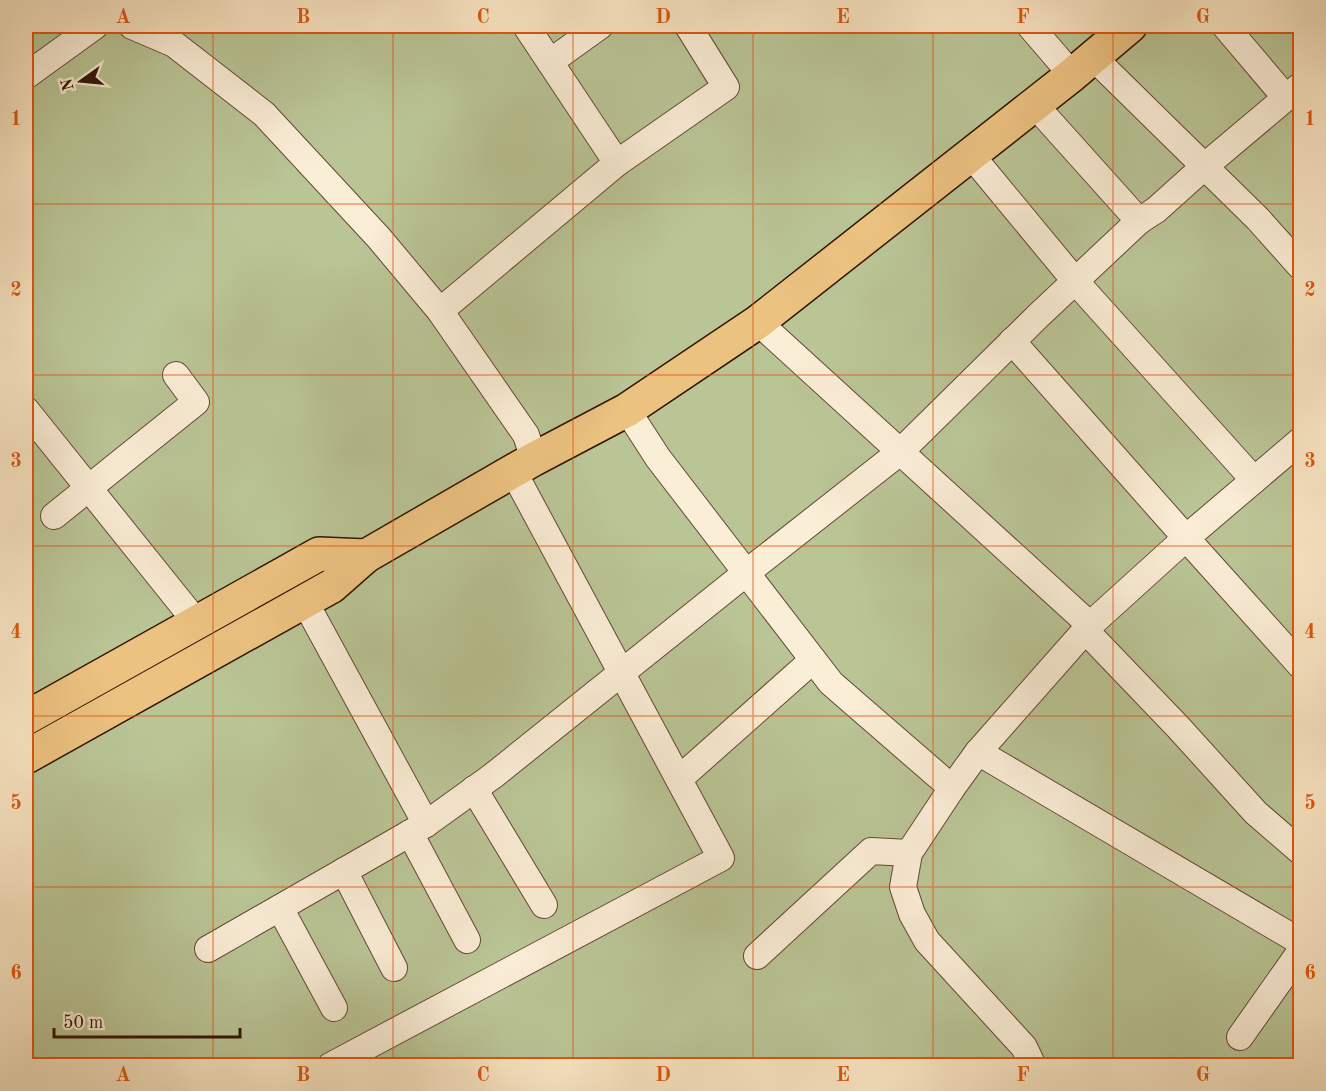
<svg xmlns="http://www.w3.org/2000/svg" width="1326" height="1091" font-family="'Old Standard TT',serif">
  <style>
    .green { fill: #bac596; stroke: #766c4d; stroke-width: 1.5 }
    .lines { fill: none; stroke-linecap: round; stroke-linejoin: round }
    .street-casing { stroke: #644834; stroke-width: 28 }
    .primary-casing { stroke: #321404; stroke-width: 36 }
    .street { stroke: #fbeed7; stroke-width: 26 }
    .primary { stroke: #ecc281; stroke-width: 33 }
    .grid { fill: none; stroke: #df560c; stroke-width: 1.5; stroke-opacity: 0.55 }
    .neatline { fill: none; stroke: #df560c; stroke-width: 2 }
    .grid-label { font-size: 20px; text-anchor: middle; font-weight: bold; fill: #df560c }
  </style>
  <rect width="100%" height="100%" fill="#f9e5c2"/>
  <filter id="stains"><feTurbulence type="fractalNoise" baseFrequency=".00333" numOctaves="4"/><feColorMatrix values="0 0 0 0 .2 0 0 0 0 .09 0 0 0 0 .02 0 0 0 .5 -.17"/></filter>
  <radialGradient id="worn" r=".72"><stop offset=".6" stop-color="#630" stop-opacity="0"/><stop offset="1" stop-color="#630" stop-opacity=".3"/></radialGradient>
  <rect class="green" x="26" y="26" width="1274" height="1039"/>
  <g class="lines">
    <g class="street-casing">
      <g id="street">
        <polyline points="132,26 174,44 264,114 379,238 440,311 526,435 534,459"/>
        <polyline points="526,26 617,163"/>
        <polyline points="1030,26 1072,75"/>
        <polyline points="1225,26 1286,98"/>
        <polyline points="1093,57 1258,219 1300,266"/>
        <polyline points="550,62 600,26"/>
        <polyline points="26,76 95,26"/>
        <polyline points="1034,104 1139,221"/>
        <polyline points="971,155 1076,282 1254,480"/>
        <polyline points="440,311 617,163 726,87 688,26"/>
        <polyline points="758,322 1090,625"/>
        <polyline points="1012,341 1186,538 1300,665"/>
        <polyline points="26,410 197,623"/>
        <polyline points="627,410 658,458 831,683 952,788"/>
        <polyline points="54,516 196,402 176,375"/>
        <polyline points="305,602 426,824"/>
        <polyline points="1085,630 1178,727 1256,813 1300,851"/>
        <polyline points="978,752 1294,938 1300,944"/>
        <polyline points="679,779 813,660"/>
        <polyline points="474,789 544,905"/>
        <polyline points="410,833 467,940"/>
        <polyline points="344,871 394,968"/>
        <polyline points="280,908 334,1008"/>
        <polyline points="208,949 426,824 494,775 746,573 900,452 1038,316 1139,221 1156,210 1205,166 1300,86"/>
        <polyline points="757,956 871,851 909,853"/>
        <polyline points="1240,1037 1300,952"/>
        <polyline points="330,1066 721,858 513,471"/>
        <polyline points="1033,1066 1024,1047 927,941 912,914 903,887 909,853 952,788 978,752 1090,625 1186,538 1300,441"/>
      </g>
    </g>
    <g class="primary-casing">
      <g id="primary">
        <polyline points="26,718 319,554 366,556"/>
        <polyline points="26,757 332,586 366,556 534,459 627,410 758,322 1072,75 1130,26"/>
      </g>
    </g>
    <use href="#street" class="street"/>
    <use href="#primary" class="primary"/>
  </g>
  <path class="grid" d="M213,26V1066M393,26V1066M573,26V1066M753,26V1066M933,26V1066M1113,26V1066M26,204H1300M26,375H1300M26,546H1300M26,716H1300M26,887H1300"/>
  <rect width="1326" height="1091" fill="none" stroke="#f9e5c2" stroke-width="66"/>
  <g transform="translate(81 81) rotate(255)" stroke="#fbeed7" stroke-width="4.5" paint-order="stroke">
  <path d="M0-4.5L10 22L0 15L-10 22Z" fill="#321404"/>
  <text y="-9" font-size="16" font-weight="bold" text-anchor="middle" fill="#321404">N</text>
  </g>
  <path d="M54 1028v9h186v-9" fill="none" stroke="#321404" stroke-width="3"/>
  <text x="63" y="1028" font-size="18" fill="#321404" stroke="#fbeed7" stroke-width="4.5" paint-order="stroke">50 m</text>
  <rect x="33" y="33" width="1260" height="1025" class="neatline"/>
  <g class="grid-label">
    <text x="123" y="23">A</text>
    <text x="303" y="23">B</text>
    <text x="483" y="23">C</text>
    <text x="663" y="23">D</text>
    <text x="843" y="23">E</text>
    <text x="1023" y="23">F</text>
    <text x="1203" y="23">G</text>
    <text x="16" y="125">1</text>
    <text x="1310" y="125">1</text>
    <text x="16" y="296">2</text>
    <text x="1310" y="296">2</text>
    <text x="16" y="467">3</text>
    <text x="1310" y="467">3</text>
    <text x="16" y="638">4</text>
    <text x="1310" y="638">4</text>
    <text x="16" y="809">5</text>
    <text x="1310" y="809">5</text>
    <text x="16" y="979">6</text>
    <text x="1310" y="979">6</text>
    <text x="123" y="1081">A</text>
    <text x="303" y="1081">B</text>
    <text x="483" y="1081">C</text>
    <text x="663" y="1081">D</text>
    <text x="843" y="1081">E</text>
    <text x="1023" y="1081">F</text>
    <text x="1203" y="1081">G</text>
  </g>
  <rect width="100%" height="100%" filter="url(#stains)"/>
  <rect width="100%" height="100%" fill="url(#worn)"/>
</svg>
